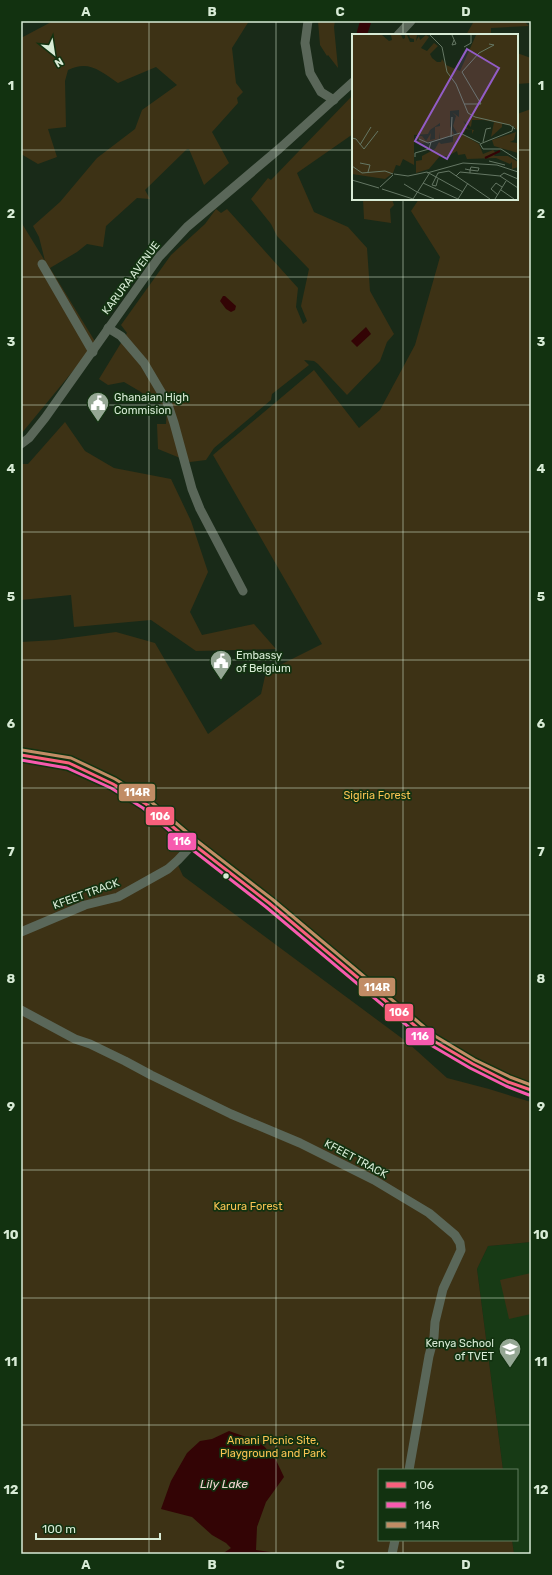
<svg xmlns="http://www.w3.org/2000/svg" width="552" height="1575" font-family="Rubik,sans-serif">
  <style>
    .built { fill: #173a15 }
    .green { fill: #3d3215 }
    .water { fill: #330405 }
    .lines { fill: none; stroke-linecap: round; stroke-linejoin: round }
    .street { stroke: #5a6759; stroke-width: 9 }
    .secondary { stroke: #50604f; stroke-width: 13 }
    .bus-1-casing { stroke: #123210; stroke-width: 6 }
    .bus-2-casing { stroke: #123210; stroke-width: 6 }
    .bus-3-casing { stroke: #123210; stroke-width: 6 }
    .bus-1 { stroke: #f8607d; stroke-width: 3 }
    .bus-2 { stroke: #f75aaf; stroke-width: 3 }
    .bus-3 { stroke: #c18c65; stroke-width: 3 }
    .grid { fill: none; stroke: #d8ebd6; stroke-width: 1; stroke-opacity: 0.55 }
    .bus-dot { fill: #d8ebd6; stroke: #123210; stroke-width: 1.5 }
    .labels { text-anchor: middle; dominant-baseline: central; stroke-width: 3.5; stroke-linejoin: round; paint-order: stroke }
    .street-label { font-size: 11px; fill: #d8ebd6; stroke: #123210 }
    .poi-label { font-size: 11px; fill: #d8ebd6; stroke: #123210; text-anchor: start }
    .park-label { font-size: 11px; fill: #fac353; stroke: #123210 }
    .water-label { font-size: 12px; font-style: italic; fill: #f5d5d3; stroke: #123210 }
    .inset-river { fill: none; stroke: #330405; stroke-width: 2 }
    .inset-road { fill: none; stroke: #657764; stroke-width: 1 }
    .view { fill: #925cc5; fill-opacity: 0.15; stroke: #925cc5; stroke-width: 2 }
    .inset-edge { fill: none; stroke: #d8ebd6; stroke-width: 2 }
    .line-badge { stroke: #123210; stroke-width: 1.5 }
    .badge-label { font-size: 11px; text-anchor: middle; font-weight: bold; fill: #fff }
    .neatline { fill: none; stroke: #d8ebd6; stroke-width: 1.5 }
    .grid-label { font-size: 13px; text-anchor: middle; font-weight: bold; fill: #d8ebd6 }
  </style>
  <rect width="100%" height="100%" fill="#192a18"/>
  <polygon class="built" points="531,1242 531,1554 514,1554 512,1540 517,1540 517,1470 503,1470 477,1269 488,1246"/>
  <g class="green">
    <path d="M53,21H249L232,48L236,83L243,92L237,98L238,103L212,132L229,163L204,185L189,149H187L145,190L150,199L137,198L106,226L103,247L87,244L77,252L50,268L96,343L21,434V222L45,261L39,237L33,226L60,202L97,158L135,129L142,110L177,85L156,67L118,83C100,71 89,60 68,70L65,81L66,127L48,129L57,157L38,164L21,154V38Z"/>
    <polygon points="318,21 335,21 334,27 338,68 328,55 327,56 320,45"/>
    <polygon points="474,21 524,21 529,26 491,28 491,35 466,35"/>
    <polygon points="517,53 531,58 531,83 517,84"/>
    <polygon points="353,95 353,134 297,173 314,212 348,227 367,248 370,291 394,334 387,342 380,361 347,395 318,364 314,361 304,360 309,365 272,394 271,400 214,448 206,460 190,462 158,449 157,424 166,424 167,407 149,397 146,397 141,392 124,382 108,385 99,379 127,333 121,325 171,255 205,224 216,209 221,213 227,209 298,288 296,307 303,324 307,321 301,306 309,269 277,236 271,224 251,199 268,178 271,180"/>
    <polygon points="531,109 531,1089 466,1062 130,797 74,766 21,754 21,642 55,640 116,632 155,643 208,734 261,694 266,672 322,644 213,455 314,370 359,428 380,410 415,345 440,257 411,211 419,199 517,199 517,114"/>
    <polygon points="363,199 392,199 394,205 390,209 391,223 364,219"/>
    <polygon points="65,422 85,451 114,468 171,479 191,521 208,572 190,612 202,635 254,624 276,649 196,651 151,620 74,627 71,595 21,600 21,464 28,464"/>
    <polygon points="21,757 69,766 111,789 180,836 178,865 183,876 407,1042 447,1078 489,1089 531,1102 531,1242 488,1246 477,1269 503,1470 379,1470 379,1540 512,1540 514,1554 21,1554"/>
    <polygon points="531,1273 531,1314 509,1319 500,1280"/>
  </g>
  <g class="water">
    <polygon points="360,21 371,23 367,35 356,35"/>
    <polygon points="223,296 225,296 236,306 235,310 231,312 226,309 220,301"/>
    <polygon points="366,327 371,334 357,347 351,341"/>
    <polygon points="229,1431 260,1442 275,1458 284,1477 266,1502 257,1527 256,1550 270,1552 272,1554 222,1554 231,1548 226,1543 212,1535 192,1517 161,1509 171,1481 187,1453 200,1441 212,1439"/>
  </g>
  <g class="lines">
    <g class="street">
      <polyline points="308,21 305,43 310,73 321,92 334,100"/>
      <polyline points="398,35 411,21"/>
      <polyline points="42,264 93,352"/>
      <polyline points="108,328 121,336 144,363 167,402 174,423 192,489 200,509 243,591"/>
      <polyline points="21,444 29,438 45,418 159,257 187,227 279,149 353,82"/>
      <polyline points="21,932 85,905 118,897 168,869 178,860 193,844"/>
      <polyline points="21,1010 75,1039 90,1044 125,1061 151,1075 231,1114 300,1143 374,1180 429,1213 455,1235 460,1243 461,1250 443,1289 435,1322 434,1337 429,1356 409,1470"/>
      <polyline points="392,1554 395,1540"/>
    </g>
    <polyline class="secondary" points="21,755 69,763 113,784 146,804 193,844 269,903 432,1040 473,1064 508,1082 531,1090"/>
    <g class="bus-1-casing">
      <polyline id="bus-1" points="21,755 69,763 113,784 146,804 193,844 269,903 432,1040 473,1064 508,1082 531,1090"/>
    </g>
    <g class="bus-2-casing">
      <polyline id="bus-2" points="21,760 67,768 111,788 143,808 190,848 266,907 429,1044 470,1068 506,1086 529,1095"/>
    </g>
    <g class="bus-3-casing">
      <polyline id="bus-3" points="22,750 71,758 115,779 149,800 196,840 272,899 435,1036 475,1060 510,1077 531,1085"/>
    </g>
    <use href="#bus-1" class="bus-1"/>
    <use href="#bus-2" class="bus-2"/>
    <use href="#bus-3" class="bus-3"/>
  </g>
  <path class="grid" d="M149,21V1554M276,21V1554M403,21V35M21,150H353M517,150H531M403,199V1470M21,277H531M21,405H531M21,532H531M21,660H531M21,788H531M21,915H531M21,1043H531M21,1170H531M21,1298H531M21,1425H531M403,1540V1554"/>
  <defs>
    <g id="civic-pin" transform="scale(1.15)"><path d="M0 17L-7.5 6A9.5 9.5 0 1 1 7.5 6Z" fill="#95a794" stroke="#123210"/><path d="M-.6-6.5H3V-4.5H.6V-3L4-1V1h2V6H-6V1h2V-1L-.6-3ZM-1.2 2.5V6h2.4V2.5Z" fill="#fff"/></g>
    <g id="university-pin" transform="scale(1.15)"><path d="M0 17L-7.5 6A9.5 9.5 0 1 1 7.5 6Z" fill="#95a794" stroke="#123210"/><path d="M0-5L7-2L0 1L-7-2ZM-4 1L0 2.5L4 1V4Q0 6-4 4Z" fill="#fff"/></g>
  </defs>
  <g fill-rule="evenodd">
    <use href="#civic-pin" x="98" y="403"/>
    <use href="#civic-pin" x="221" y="661"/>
    <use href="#university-pin" x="510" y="1349"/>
  </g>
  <circle class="bus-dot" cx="226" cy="876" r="3.5"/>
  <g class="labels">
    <g class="street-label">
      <text transform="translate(131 278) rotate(-53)">KARURA AVENUE</text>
      <text transform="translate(86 894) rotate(-20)">KFEET TRACK</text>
      <text transform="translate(356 1159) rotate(28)">KFEET TRACK</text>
    </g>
    <g class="poi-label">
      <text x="114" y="397">Ghanaian High<tspan x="114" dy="13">Commision</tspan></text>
      <text x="236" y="655">Embassy<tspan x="236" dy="13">of Belgium</tspan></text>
      <text x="494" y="1343" text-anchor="end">Kenya School<tspan x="494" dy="13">of TVET</tspan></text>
    </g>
    <g class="park-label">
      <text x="377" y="795">Sigiria Forest</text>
      <text x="248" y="1206">Karura Forest</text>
      <text x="273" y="1440">Amani Picnic Site,<tspan x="273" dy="13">Playground and Park</tspan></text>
    </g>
    <g class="water-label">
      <text x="224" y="1484">Lily Lake</text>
    </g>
  </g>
  <g transform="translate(352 34)">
    <rect width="166" height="166" fill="#192a18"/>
    <path d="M0,1H30L37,7L40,6L39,1H49L51,5L53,4V1H55L58,8H62V5L58,4L57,1H65L64,7L67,2L68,6L74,1L77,3L69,14L75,17L82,9L86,12L78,20L80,24L85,28H89L90,25L94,31L108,37L124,1H166V97L161,92L132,86H120L119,93L107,83V76L98,77V92L102,100L88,106L87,98V105L71,109L65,108L68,106L63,102H70L74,107L79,99L78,106L83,105V93L88,92V89L78,96L76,100L62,101V131L51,125L48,132L44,131L41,139L33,145L0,140V86L2,85H0ZM100,78L111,86L116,95L122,96L120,100V96L114,95L112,99H105L101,92L104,82ZM142,88L150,89V93L139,103ZM164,98L162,106L158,108L165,109L166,106V119L142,112L140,106ZM108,99L127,110L131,120L141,116L144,119L142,122H156L166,128V133L160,135V128L158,130L144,124L115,125L113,120L106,121L105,117L96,122H88L77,135L64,139V127L70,126V122L83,115L87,108L89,110L101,108V102Z" fill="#3d3215"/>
    <path class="inset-river" d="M133,124L148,117"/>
    <path class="inset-road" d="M78,1L90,13L95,38L104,50L116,79L123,83L158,91L163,95M100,1L104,10L100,11L102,6M112,13L119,9V1M112,70H129L110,38L127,19L142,11L137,10M99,103L100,83M0,104L4,105L12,115L26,97M67,105L76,109L108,99L128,109M131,108L134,95L139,94M128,110L131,115H149L166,126M128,110L160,97L161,92M8,111L19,93M63,123V119L77,115L79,108M137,127L153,131M8,129L18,131L16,138M0,132L10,139L33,137L41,140M113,135L118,136L126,137L127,134L119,133L118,136V139M75,139L111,129L145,131L166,138M42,140L56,142L75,138L111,158M104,142L108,138L148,142L166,154M148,142L152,139L166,145M84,143L86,139L97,137L138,165M84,143L80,151L84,152L86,145M0,146L27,154M71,149L106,165M52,150L65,158M28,153L41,141M30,155L61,165M149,156L162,165M65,158L82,165M146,161L139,155L144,149L150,153M61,165L77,140M106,165L116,149M143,165L154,147"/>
    <path class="view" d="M115,15L147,34L95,125L63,107Z"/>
    <rect width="166" height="166" class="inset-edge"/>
  </g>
  <g class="line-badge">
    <rect x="118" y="783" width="38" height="19" rx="4" fill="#c18c65"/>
    <rect x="145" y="806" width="30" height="20" rx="4" fill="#f8607d"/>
    <rect x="167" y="832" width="30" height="19" rx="4" fill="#f75aaf"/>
    <rect x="358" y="977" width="38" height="20" rx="4" fill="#c18c65"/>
    <rect x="384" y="1003" width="30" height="19" rx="4" fill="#f8607d"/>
    <rect x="405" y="1027" width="30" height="19" rx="4" fill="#f75aaf"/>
  </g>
  <g class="badge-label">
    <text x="137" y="796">114R</text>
    <text x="160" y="820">106</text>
    <text x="182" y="845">116</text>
    <text x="377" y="991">114R</text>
    <text x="399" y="1016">106</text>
    <text x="420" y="1040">116</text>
  </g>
  <rect width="552" height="1575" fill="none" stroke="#123210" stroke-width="44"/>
  <rect x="378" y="1469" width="140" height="72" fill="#123210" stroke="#617c5f"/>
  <rect x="386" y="1482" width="20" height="6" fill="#f8607d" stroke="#617c5f"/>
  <text x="414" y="1489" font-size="12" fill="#d8ebd6">106</text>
  <rect x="386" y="1502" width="20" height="6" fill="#f75aaf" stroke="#617c5f"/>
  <text x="414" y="1509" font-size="12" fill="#d8ebd6">116</text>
  <rect x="386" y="1522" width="20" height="6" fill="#c18c65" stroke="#617c5f"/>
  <text x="414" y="1529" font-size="12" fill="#d8ebd6">114R</text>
  <g transform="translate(54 54) rotate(150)" stroke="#123210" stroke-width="3" paint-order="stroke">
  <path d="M0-3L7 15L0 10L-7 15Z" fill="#d8ebd6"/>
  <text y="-6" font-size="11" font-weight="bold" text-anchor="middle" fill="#d8ebd6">N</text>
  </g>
  <path d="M36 1533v6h124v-6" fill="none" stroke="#d8ebd6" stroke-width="2"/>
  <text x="42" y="1533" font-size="12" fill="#d8ebd6" stroke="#123210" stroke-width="3" paint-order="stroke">100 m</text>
  <rect x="22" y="22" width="508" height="1531" class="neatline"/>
  <g class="grid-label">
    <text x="86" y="16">A</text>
    <text x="212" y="16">B</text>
    <text x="340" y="16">C</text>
    <text x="466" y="16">D</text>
    <text x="11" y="90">1</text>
    <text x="541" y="90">1</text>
    <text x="11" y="218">2</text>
    <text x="541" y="218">2</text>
    <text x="11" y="346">3</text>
    <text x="541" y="346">3</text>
    <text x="11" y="473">4</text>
    <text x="541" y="473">4</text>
    <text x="11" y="601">5</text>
    <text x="541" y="601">5</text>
    <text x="11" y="728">6</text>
    <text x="541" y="728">6</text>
    <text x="11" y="856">7</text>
    <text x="541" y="856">7</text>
    <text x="11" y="983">8</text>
    <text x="541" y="983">8</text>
    <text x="11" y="1111">9</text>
    <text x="541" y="1111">9</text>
    <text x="11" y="1239">10</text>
    <text x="541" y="1239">10</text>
    <text x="11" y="1366">11</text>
    <text x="541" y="1366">11</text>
    <text x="11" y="1494">12</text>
    <text x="541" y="1494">12</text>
    <text x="86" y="1569">A</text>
    <text x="212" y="1569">B</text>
    <text x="340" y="1569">C</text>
    <text x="466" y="1569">D</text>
  </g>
</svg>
